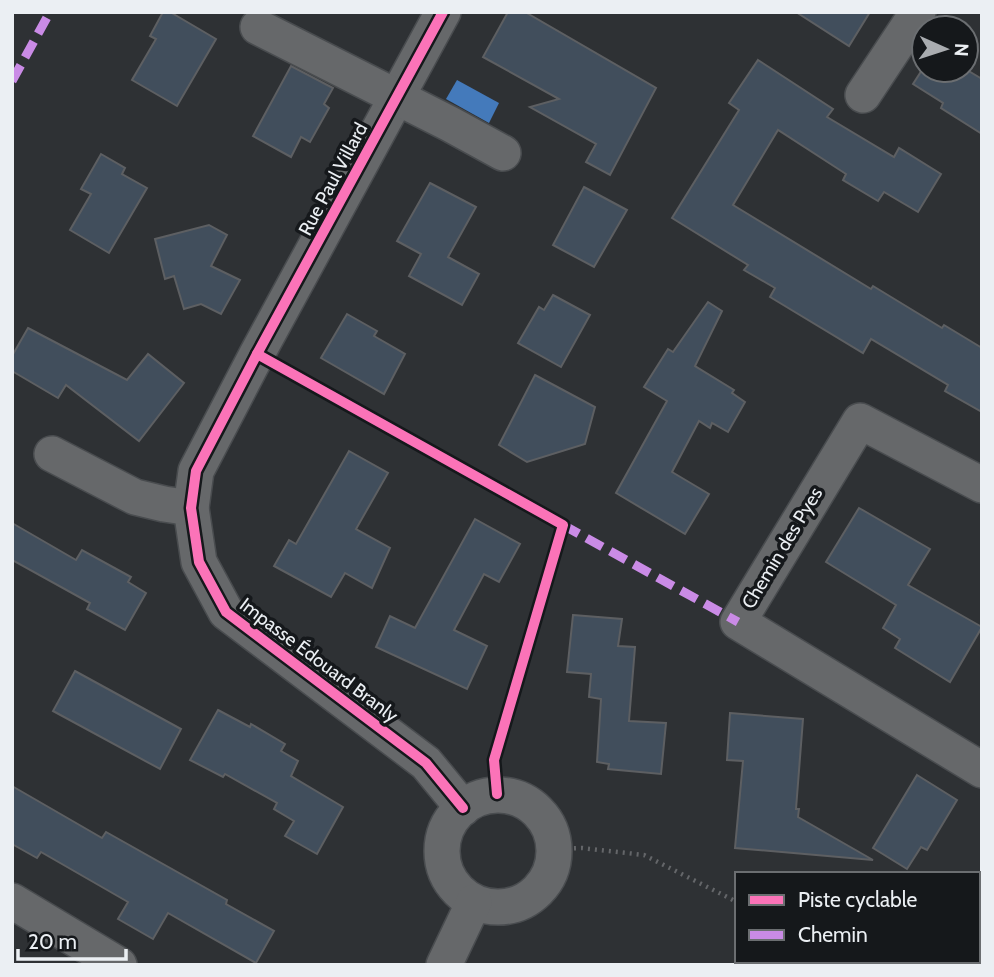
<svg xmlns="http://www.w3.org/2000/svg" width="994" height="977" font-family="Cabin,sans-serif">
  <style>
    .water { fill: #447abb }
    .building { fill: #414e5c; stroke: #5d5f62; stroke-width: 2 }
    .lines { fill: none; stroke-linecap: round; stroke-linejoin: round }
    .street-casing { stroke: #494c4f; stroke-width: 38 }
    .path { stroke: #646669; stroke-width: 4.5; stroke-dasharray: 2 5; stroke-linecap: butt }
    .street { stroke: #66686a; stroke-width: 35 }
    .quiet { stroke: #ca8be6; stroke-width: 9; stroke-dasharray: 18 9; stroke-linecap: butt }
    .cycleway-casing { stroke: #15181b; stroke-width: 15 }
    .cycleway { stroke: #fb73b8; stroke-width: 10 }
    .labels { text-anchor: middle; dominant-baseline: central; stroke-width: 7; stroke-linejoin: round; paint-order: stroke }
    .street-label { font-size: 19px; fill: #ebeff3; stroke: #15181b }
  </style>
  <rect width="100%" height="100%" fill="#2e3134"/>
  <polygon class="water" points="457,80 499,103 489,123 446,99"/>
  <g class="building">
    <polygon points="163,12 170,12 216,39 177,106 132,80 156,39 150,36"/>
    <polygon points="508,12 525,12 656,88 610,175 586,162 596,144 530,107 559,99 483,57"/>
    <polygon points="796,12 870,12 849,46"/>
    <polygon points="758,60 833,109 827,117 894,157 899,148 941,174 918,212 884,192 878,201 843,180 846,174 778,130 733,205 871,289 873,286 942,328 944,325 982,348 982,412 945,391 948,385 871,339 863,353 770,297 775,288 744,270 748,265 672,218 739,110 729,103"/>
    <polygon points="966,65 969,67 967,70 982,79 982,134 941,108 943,103 913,84 924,67 924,70 966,70"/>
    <polygon points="291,66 333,88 324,104 329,108 310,142 301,137 291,157 253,136"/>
    <polygon points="101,154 125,168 122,174 147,188 109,253 70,230 91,194 81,189"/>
    <polygon points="430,183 476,207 448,257 479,274 462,305 409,276 421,254 397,241"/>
    <polygon points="584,187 627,210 594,267 553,245"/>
    <polygon points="209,225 227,235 211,266 240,280 221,314 201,304 184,309 174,276 165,279 155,239"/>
    <polygon points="553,295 590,315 561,367 518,343 539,307 544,310"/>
    <polygon points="708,302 722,311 695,366 734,390 732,393 745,402 728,432 712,423 710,428 699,421 672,472 709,494 685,534 616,493 667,401 644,387 668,349 673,352"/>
    <polygon points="347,314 377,331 374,336 405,354 384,394 321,358"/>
    <polygon points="28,328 127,380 148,354 184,383 139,441 66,385 58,398 12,371 12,356"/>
    <polygon points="535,375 595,407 585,444 527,462 499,445"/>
    <polygon points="349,451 388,473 356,529 390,548 372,588 345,573 331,597 274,566 289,540 296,544"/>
    <polygon points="859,508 930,549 908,585 982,627 950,682 895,648 900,639 883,628 896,605 826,562"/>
    <polygon points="475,519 520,544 499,582 484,574 454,630 487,646 467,689 376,647 390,616 415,628"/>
    <polygon points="12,523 76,560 82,550 131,577 128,582 146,593 125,630 87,609 90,603 12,560"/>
    <polygon points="573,615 622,619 618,646 635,647 629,721 666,723 661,774 608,769 609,764 597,762 601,699 589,697 591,674 567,672"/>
    <polygon points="75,671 181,729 160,769 53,711"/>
    <polygon points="218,710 250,727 251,724 285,744 281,751 298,761 291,776 343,807 317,854 285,836 294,821 274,809 277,803 225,774 223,777 190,760"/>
    <polygon points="730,713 803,719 796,809 799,809 798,817 873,860 735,848 743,761 727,760"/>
    <polygon points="917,775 957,800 927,850 921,847 907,869 873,848"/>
    <polygon points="12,786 102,838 106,832 227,900 226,904 274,931 256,963 168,913 153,939 118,919 128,902 41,852 37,858 12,844"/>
  </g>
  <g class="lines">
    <g class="street-casing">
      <g id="street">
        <polyline points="443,12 257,354 196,471 191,508 199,562 226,612 426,763 463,808"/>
        <polyline points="258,27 450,124 503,153"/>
        <polyline points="863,95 918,12"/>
        <polyline points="52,454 135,497 164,504 191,508"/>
        <polyline points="982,485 860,421 738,622 982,770"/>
        <circle cx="498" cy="851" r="56"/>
        <polyline points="12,901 119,965"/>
        <polyline points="444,965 474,902"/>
      </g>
    </g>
    <g class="path">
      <polyline points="553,849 582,848 644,855 737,902"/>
      <polyline points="843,961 847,965"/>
    </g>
    <use href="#street" class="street"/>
    <g class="quiet">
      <polyline points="12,81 50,12"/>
      <polyline points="563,525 738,622"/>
    </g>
    <g class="cycleway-casing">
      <g id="cycleway">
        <polyline points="443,12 257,354 196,471 191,508 199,562 226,612 426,763 463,808"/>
        <polyline points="257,354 563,525 494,760 497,794"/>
      </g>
    </g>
    <use href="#cycleway" class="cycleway"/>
  </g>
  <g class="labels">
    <g class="street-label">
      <text transform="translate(333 179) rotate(-62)">Rue Paul Villard</text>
      <text transform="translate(782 548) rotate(-59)">Chemin des Pyes</text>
      <text transform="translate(319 660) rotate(37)">Impasse Édouard Branly</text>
    </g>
  </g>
  <rect width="994" height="977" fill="none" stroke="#ebeff3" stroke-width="28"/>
  <rect x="735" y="872" width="245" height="91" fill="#15181b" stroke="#6b6e71" stroke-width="2"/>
  <rect x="749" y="895" width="35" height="10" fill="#fb73b8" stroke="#6b6e71" stroke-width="2"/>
  <text x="798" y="907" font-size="21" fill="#ebeff3">Piste cyclable</text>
  <rect x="749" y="930" width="35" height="10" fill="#ca8be6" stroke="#6b6e71" stroke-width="2"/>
  <text x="798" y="942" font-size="21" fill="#ebeff3">Chemin</text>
  <g transform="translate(945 49) rotate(93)"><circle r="33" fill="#15181b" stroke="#6b6e71" stroke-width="2"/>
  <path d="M0-5L12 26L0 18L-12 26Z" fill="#a9acb0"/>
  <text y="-10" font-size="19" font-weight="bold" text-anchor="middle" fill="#ebeff3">N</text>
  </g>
  <path d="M18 949v10h108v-10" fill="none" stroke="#ebeff3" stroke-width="3.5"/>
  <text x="28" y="949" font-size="21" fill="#ebeff3" stroke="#15181b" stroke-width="5" paint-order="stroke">20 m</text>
</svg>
